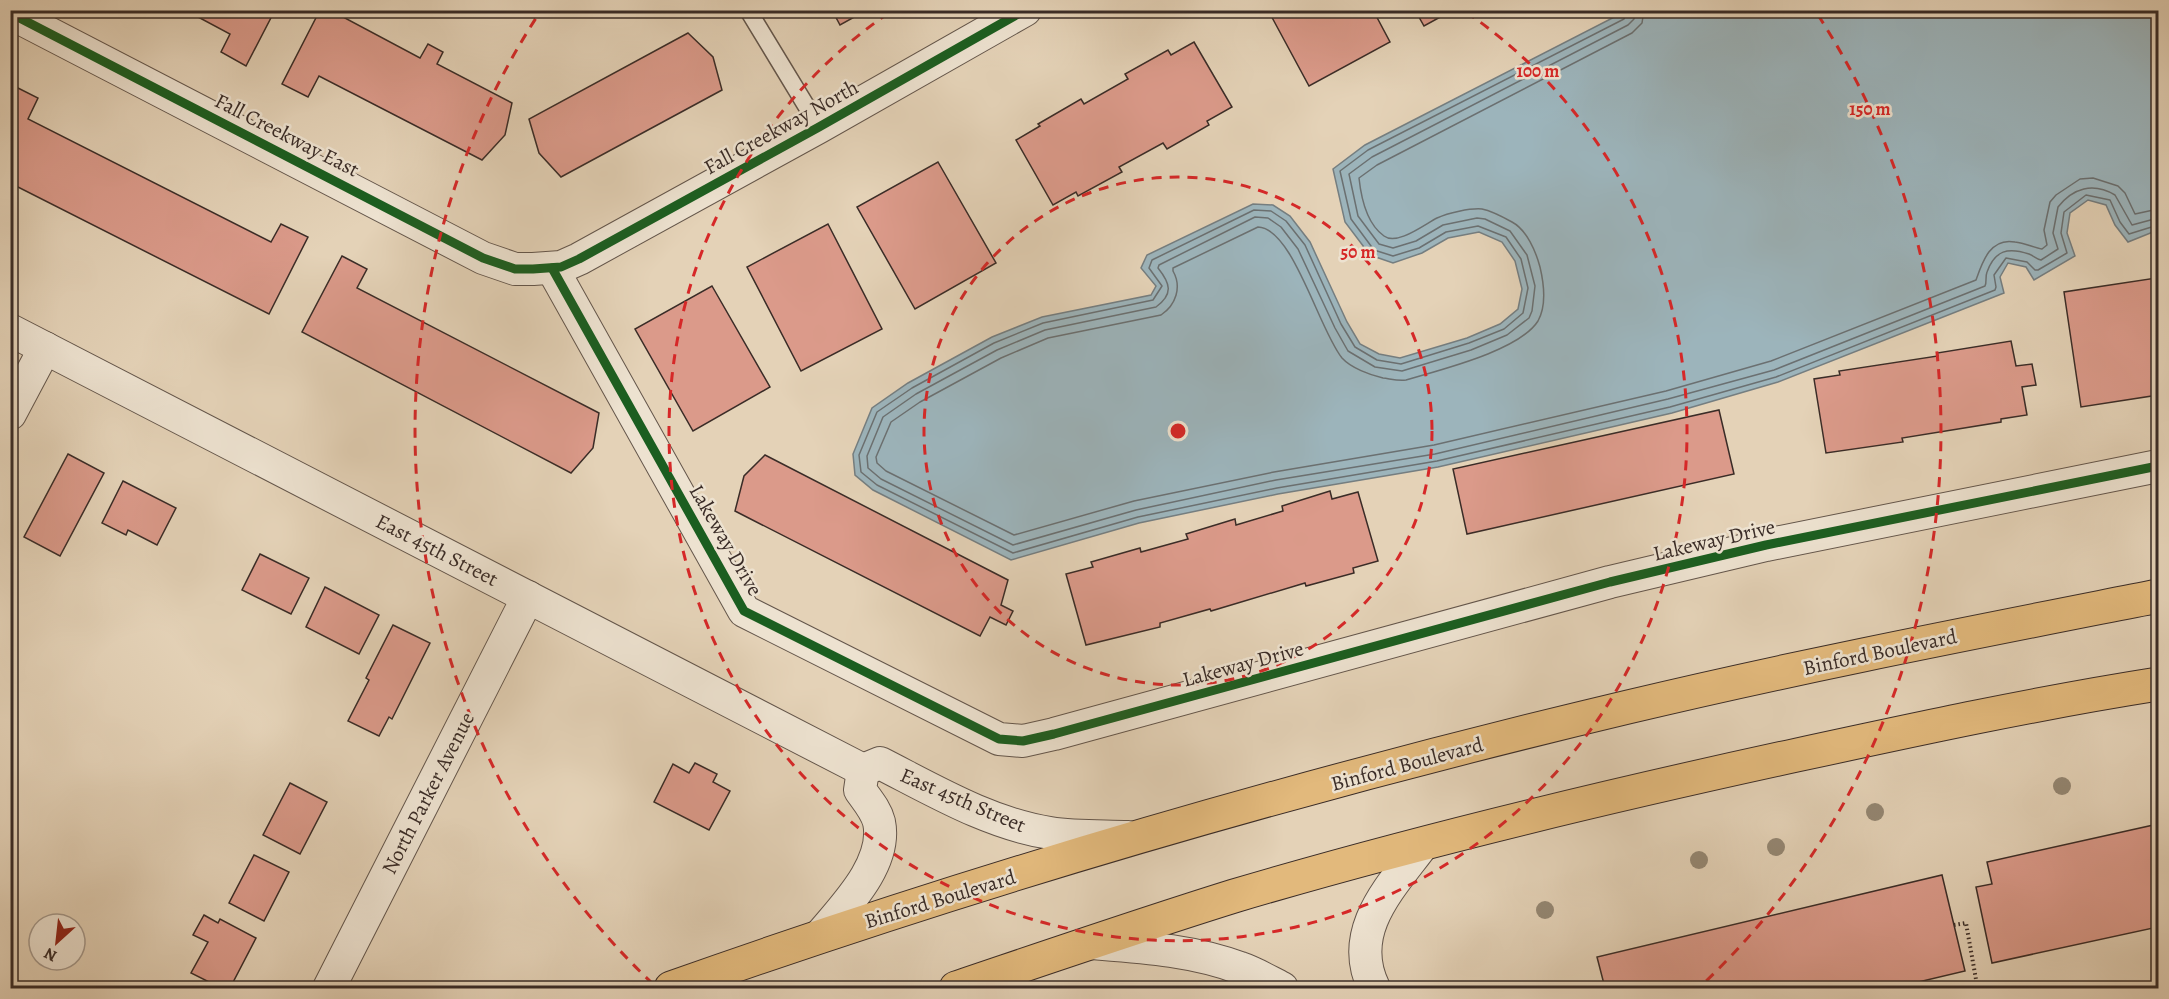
<svg xmlns="http://www.w3.org/2000/svg" width="2169" height="999" font-family="Alegreya,serif">
  <style>
    .water { fill: #9cb4bb; stroke: #757e80; stroke-width: 1.5 }
    .lines { fill: none; stroke-linecap: round; stroke-linejoin: round }
    .shore { stroke: #6b7071; stroke-width: 1.5 }
    .building { fill: #db9a8a; stroke: #3a2c27; stroke-width: 1.5 }
    .lane-casing { stroke: #64564b; stroke-width: 19 }
    .street-casing { stroke: #64564b; stroke-width: 34 }
    .primary-casing { stroke: #3a2c27; stroke-width: 35 }
    .path { stroke: #3a2c27; stroke-width: 4; stroke-dasharray: 1.5 3; stroke-linecap: butt }
    .lane { stroke: #ede2d0; stroke-width: 16 }
    .street { stroke: #ede2d0; stroke-width: 32 }
    .primary { stroke: #e2b97c; stroke-width: 33 }
    .cycleway-casing { stroke: #ede2d0; stroke-width: 13 }
    .cycleway { stroke: #1b5e20; stroke-width: 9 }
    .tree { fill: #948773 }
    .ring { fill: none; stroke: #d62828; stroke-width: 3; stroke-dasharray: 10 8 }
    .labels { text-anchor: middle; dominant-baseline: central; stroke-width: 5; stroke-linejoin: round; paint-order: stroke }
    .street-label { font-size: 21px; fill: #3a2c27; stroke: #ede2d0 }
    .centre { fill: #d62828; stroke: #ede2d0; stroke-width: 3 }
    .ring-label { font-size: 18px; text-anchor: middle; font-weight: bold; fill: #d62828; stroke: #ede2d0; stroke-width: 5; stroke-linejoin: round; paint-order: stroke }
  </style>
  <rect width="100%" height="100%" fill="#e4d2b7"/>
  <filter id="stains"><feTurbulence type="fractalNoise" baseFrequency=".00333" numOctaves="4"/><feColorMatrix values="0 0 0 0 .2 0 0 0 0 .09 0 0 0 0 .02 0 0 0 .5 -.17"/></filter>
  <radialGradient id="worn" r=".72"><stop offset=".6" stop-color="#630" stop-opacity="0"/><stop offset="1" stop-color="#630" stop-opacity=".3"/></radialGradient>
  <polygon class="water" points="2151,10 2158,15 2158,73 2156,78 2158,93 2158,230 2128,242 2115,225 2106,205 2088,200 2070,213 2067,233 2075,256 2034,280 2026,267 2008,263 2000,277 2004,293 1778,382 1672,413 1438,467 1278,494 1139,523 1011,560 873,490 855,475 853,454 872,408 908,383 992,337 1042,317 1151,295 1156,286 1141,268 1147,255 1253,204 1273,205 1290,216 1310,242 1347,322 1360,344 1379,354 1400,358 1467,338 1500,324 1518,309 1522,289 1515,261 1502,242 1479,232 1448,238 1422,253 1393,263 1370,255 1345,222 1333,169 1365,145 1626,11"/>
  <g class="lines">
    <g class="shore">
      <polyline points="1627,10 1624,19 1368,150 1340,171 1351,219 1374,250 1393,256 1419,248 1446,232 1478,226 1506,237 1521,259 1528,288 1523,313 1504,329 1469,343 1401,364 1377,360 1355,347 1341,324 1305,245 1286,221 1271,211 1254,210 1152,260 1149,268 1162,286 1153,300 1043,323 994,343 912,388 877,412 859,455 861,472 877,485 1013,553 1138,517 1277,488 1437,461 1670,407 1776,377 1995,290 1996,287 1994,275 2006,258 2027,262 2035,270 2038,270 2067,253 2061,233 2064,212 2086,195 2110,200 2120,222 2129,234 2158,225"/>
      <path d="M1635,10L1634,19L1628,25L1372,157L1349,174L1358,216L1379,244L1393,248L1416,241L1443,225L1477,218L1485,219L1510,231L1527,255L1535,286L1532,311L1529,318L1507,335L1471,350L1402,371L1375,367L1348,351L1335,328L1298,249L1281,227L1268,218L1255,217L1159,265L1158,268C1170,283 1174,294 1156,307L1045,330L997,350L916,394L883,417L867,456L868,468L881,479L1013,545L1136,510L1276,480L1435,454L1668,399L1774,370L1985,286C1987,282 1985,277 1987,272C1995,250 2008,247 2029,254C2034,256 2036,259 2041,260L2058,249L2053,233L2058,207C2073,188 2093,182 2115,195L2132,225L2158,218"/>
      <path d="M1644,10L1642,23L1632,33L1377,165L1359,178C1361,197 1367,224 1384,236C1397,246 1425,224 1437,218C1448,213 1470,208 1482,209C1492,211 1503,217 1512,222C1527,230 1536,252 1540,267C1544,284 1547,305 1538,321C1519,351 1439,370 1406,380C1398,381 1391,379 1383,378C1370,375 1351,368 1342,358C1319,330 1293,228 1258,227L1173,268V271C1182,287 1176,305 1161,315L1048,338L1001,358L920,402L891,422L876,457L877,463L886,471L1014,535L1134,501L1274,472L1434,445L1666,391L1771,361L1976,280C1982,263 1990,237 2015,242C2024,243 2033,247 2042,249L2047,245L2044,230L2050,202L2056,195L2080,179L2093,178L2118,186L2125,193L2135,214L2158,209"/>
    </g>
  </g>
  <g class="building">
    <polygon points="185,10 275,10 246,66 221,52 230,34"/>
    <polygon points="320,10 330,10 420,58 428,44 443,52 437,64 512,103 505,135 482,160 319,76 308,97 282,84"/>
    <polygon points="832,10 867,10 840,25"/>
    <polygon points="1268,10 1373,10 1390,42 1309,86"/>
    <polygon points="1415,10 1453,10 1424,26"/>
    <polygon points="688,33 713,57 722,90 561,177 539,153 529,119"/>
    <polygon points="1194,42 1232,107 1207,121 1209,125 1167,149 1163,143 1119,167 1122,172 1078,196 1076,192 1053,205 1016,140 1040,126 1038,124 1081,99 1084,104 1128,79 1125,74 1168,50 1171,55"/>
    <polygon points="14,86 38,98 28,119 271,242 281,224 308,237 269,314 10,183 10,92"/>
    <polygon points="938,162 996,263 915,309 857,207"/>
    <polygon points="828,224 882,329 801,371 747,267"/>
    <polygon points="342,256 367,269 357,288 599,413 593,448 571,473 302,332"/>
    <polygon points="2156,278 2158,297 2158,395 2081,407 2064,292"/>
    <polygon points="712,286 770,387 693,431 635,329"/>
    <polygon points="2011,341 2016,366 2032,364 2036,385 2022,387 2027,415 2001,419 2001,422 1902,438 1903,442 1826,453 1814,379 1840,375 1839,371 1938,356 1937,353"/>
    <polygon points="1719,410 1734,474 1467,534 1453,469"/>
    <polygon points="68,454 104,473 60,556 24,537"/>
    <polygon points="765,455 1008,580 1001,605 1013,611 1006,625 990,617 980,636 735,511 744,476"/>
    <polygon points="123,481 176,508 157,545 128,530 126,535 102,523"/>
    <polygon points="1330,491 1332,499 1358,492 1378,561 1353,568 1354,573 1306,586 1305,583 1211,611 1210,609 1160,623 1160,627 1086,645 1066,574 1093,567 1091,562 1140,548 1141,552 1188,539 1186,534 1235,519 1236,525 1283,511 1282,506"/>
    <polygon points="260,554 309,578 291,614 242,590"/>
    <polygon points="325,587 379,615 359,654 306,627"/>
    <polygon points="393,625 430,643 392,719 389,717 379,736 348,721 369,680 366,678"/>
    <polygon points="695,763 717,774 713,782 730,791 709,830 654,802 673,764 689,773"/>
    <polygon points="290,783 327,802 300,854 263,835"/>
    <polygon points="2158,824 2158,927 1992,963 1976,887 1992,884 1987,862"/>
    <polygon points="254,855 289,872 264,921 229,903"/>
    <polygon points="1942,875 1965,971 1893,988 1605,988 1597,957"/>
    <polygon points="204,915 218,923 220,919 256,938 230,988 221,988 191,973 208,942 193,935"/>
  </g>
  <g class="lines">
    <g class="lane-casing">
      <polyline id="lane" points="748,10 819,127"/>
    </g>
    <g class="street-casing">
      <g id="street">
        <polyline points="10,13 483,258 515,269 533,269 561,267 579,259 819,127 1025,10"/>
        <polyline points="552,268 744,611 999,739 1023,741 1054,734 1610,582 1766,545 2158,466"/>
        <polyline points="10,330 863,770"/>
        <polyline points="10,414 45,348"/>
        <path d="M863,770L880,763C933,790 990,824 1050,833C1075,837 1102,836 1128,837"/>
        <path d="M819,937C843,908 888,864 879,822C876,810 867,800 860,790L863,770"/>
        <path d="M1090,943C1140,947 1192,950 1240,968C1255,973 1268,981 1282,988"/>
        <polyline points="329,988 528,597"/>
        <path d="M1374,988C1346,931 1391,887 1423,844"/>
      </g>
    </g>
    <g class="primary-casing">
      <g id="primary">
        <path d="M671,988C984,877 1305,784 1628,707C1804,665 1981,631 2158,596"/>
        <path d="M956,988C1048,957 1141,925 1234,896C1419,841 1608,796 1797,755C1917,729 2037,703 2158,684"/>
      </g>
    </g>
    <polyline class="path" points="1954,925 1966,923 1977,985"/>
    <use href="#lane" class="lane"/>
    <use href="#street" class="street"/>
    <use href="#primary" class="primary"/>
    <g class="cycleway-casing">
      <g id="cycleway">
        <polyline points="10,13 483,258 515,269 533,269 561,267 579,259 819,127 1025,10"/>
        <polyline points="552,268 744,611 999,739 1023,741 1054,734 1610,582 1766,545 2158,466"/>
      </g>
    </g>
    <use href="#cycleway" class="cycleway"/>
  </g>
  <g class="tree">
    <circle cx="2062" cy="786" r="9"/>
    <circle cx="1875" cy="812" r="9"/>
    <circle cx="1776" cy="847" r="9"/>
    <circle cx="1699" cy="860" r="9"/>
    <circle cx="1545" cy="910" r="9"/>
  </g>
  <g class="ring">
    <circle cx="1178" cy="431" r="254"/>
    <path d="M1466 12A509 509 0 1 1 890 12"/>
    <path d="M653 984A763 763 0 0 1 538 15M1818 15A763 763 0 0 1 1703 984"/>
  </g>
  <g class="labels">
    <g class="street-label">
      <text transform="translate(781 127) rotate(-29)">Fall Creekway North</text>
      <text transform="translate(287 135) rotate(27)">Fall Creekway East</text>
      <text transform="translate(726 540) rotate(60)">Lakeway Drive</text>
      <text transform="translate(1714 540) rotate(-13)">Lakeway Drive</text>
      <text transform="translate(437 550) rotate(27)">East 45th Street</text>
      <text transform="translate(1880 652) rotate(-12)">Binford Boulevard</text>
      <text transform="translate(1243 664) rotate(-15)">Lakeway Drive</text>
      <text transform="translate(1407 764) rotate(-15)">Binford Boulevard</text>
      <text transform="translate(428 793) rotate(-63)">North Parker Avenue</text>
      <text transform="translate(963 800) rotate(23)">East 45th Street</text>
      <text transform="translate(940 899) rotate(-17)">Binford Boulevard</text>
    </g>
  </g>
  <circle cx="1178" cy="431" r="9" class="centre"/>
  <g class="ring-label">
    <text x="1538" y="77">100 m</text>
    <text x="1870" y="115">150 m</text>
    <text x="1358" y="258">50 m</text>
  </g>
  <rect width="2169" height="999" fill="none" stroke="#e4d2b7" stroke-width="36"/>
  <rect x="12" y="12" width="2145" height="975" fill="none" stroke="#3a2c27" stroke-width="3"/>
  <rect x="18" y="18" width="2133" height="963" fill="none" stroke="#3a2c27" stroke-width="1.5"/>
  <g transform="translate(57 942) rotate(207)"><circle r="28" fill="#ede2d0" stroke="#a5998c" stroke-width="1.5"/>
  <path d="M0-4.5L10 22L0 15L-10 22Z" fill="#8f2418"/>
  <text y="-9" font-size="16" font-weight="bold" text-anchor="middle" fill="#3a2c27">N</text>
  </g>
  <rect width="100%" height="100%" filter="url(#stains)"/>
  <rect width="100%" height="100%" fill="url(#worn)"/>
</svg>
